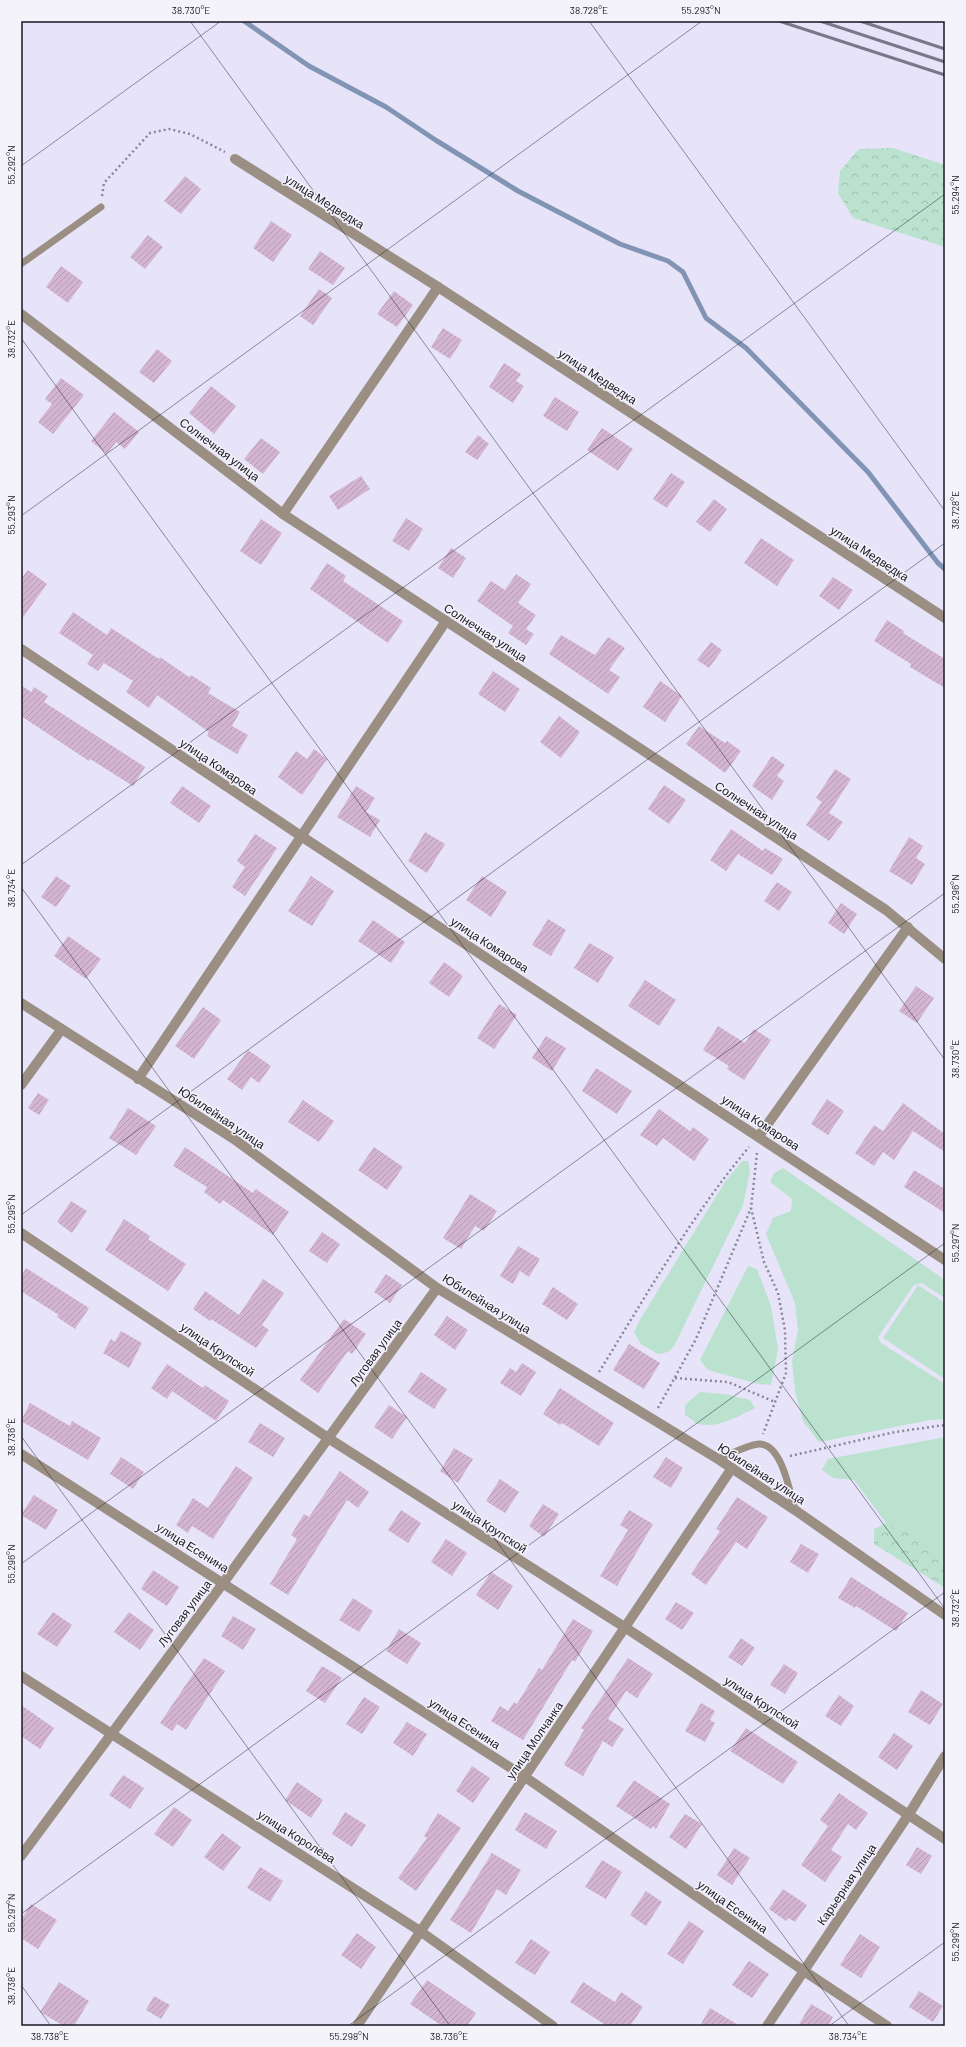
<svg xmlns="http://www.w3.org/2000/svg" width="966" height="2047" font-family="Barlow,sans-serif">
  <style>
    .grass { fill: #bae2cf }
    .forest { fill: url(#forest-crowns) }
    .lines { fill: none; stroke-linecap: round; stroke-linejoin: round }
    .stream { stroke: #8294b4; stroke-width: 5 }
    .building { fill: url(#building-hatch) }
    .path { stroke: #898698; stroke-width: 2.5; stroke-dasharray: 2 3; stroke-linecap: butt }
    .service { stroke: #9a8f82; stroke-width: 7 }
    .minor { stroke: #9a8f82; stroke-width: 10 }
    .rail { stroke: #7a7788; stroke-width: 3 }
    .ticks { fill: none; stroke: #1a1724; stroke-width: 1; stroke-opacity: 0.45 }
    .labels { text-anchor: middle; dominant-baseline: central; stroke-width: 3; stroke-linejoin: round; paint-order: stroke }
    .street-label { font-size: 12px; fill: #1a1724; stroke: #f4f3fa }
    .neatline { fill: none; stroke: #1a1724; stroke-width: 1.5 }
    .ticks-label { font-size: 10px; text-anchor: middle; fill: #1a1724 }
  </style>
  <defs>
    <pattern id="forest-crowns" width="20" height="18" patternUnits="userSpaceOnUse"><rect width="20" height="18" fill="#bae2cf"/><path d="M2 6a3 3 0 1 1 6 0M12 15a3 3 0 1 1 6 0" fill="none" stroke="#9fc1b2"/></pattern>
    <pattern id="building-hatch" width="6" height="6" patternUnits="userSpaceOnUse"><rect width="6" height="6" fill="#d3b5d1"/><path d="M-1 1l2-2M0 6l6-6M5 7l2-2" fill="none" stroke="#b59bb3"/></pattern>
  </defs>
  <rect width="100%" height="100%" fill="#e7e4fa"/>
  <g class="grass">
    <polygon points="742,1161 748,1161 750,1171 743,1205 674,1346 668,1352 658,1354 641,1344 634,1332 641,1318 725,1182"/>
    <polygon points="783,1168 945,1280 945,1298 922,1283 914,1285 878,1337 881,1343 945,1384 945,1419 930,1420 819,1442 803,1421 795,1391 792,1361 798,1330 795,1303 766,1234 773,1218 791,1211 792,1199 770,1182 774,1173"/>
    <polygon points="748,1266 757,1269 771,1306 778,1349 771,1385 758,1384 708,1370 700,1360"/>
    <polygon points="918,1285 945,1303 945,1379 883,1338"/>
    <path d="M700,1392L725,1394L750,1400L755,1408C739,1416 717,1429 698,1424C694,1422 689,1417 685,1415V1405Z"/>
    <polygon points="945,1437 945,1555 907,1531 886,1523 854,1480 833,1478 822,1470 828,1459"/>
  </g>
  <g class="forest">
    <polygon points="893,148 945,165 945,247 853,218 838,193 840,171 859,149"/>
    <polygon points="886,1523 907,1531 945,1555 945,1588 874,1544 874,1529"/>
  </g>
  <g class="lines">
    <polyline class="stream" points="244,21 309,66 386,107 437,141 518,191 620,244 668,261 683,272 706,318 746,348 868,472 938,563 945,569"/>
  </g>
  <g class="building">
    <polygon points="185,176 201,189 181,214 164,201"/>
    <polygon points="271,221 292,235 273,262 253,248"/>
    <polygon points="148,235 163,247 145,269 130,257"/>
    <polygon points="320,251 345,268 333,285 308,269"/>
    <polygon points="61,266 83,282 68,303 46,287"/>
    <polygon points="319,289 332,298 313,325 300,316"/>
    <polygon points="394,291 413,305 397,327 377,314"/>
    <polygon points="443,328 462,340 450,359 431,347"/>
    <polygon points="157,349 172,361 154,383 139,372"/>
    <polygon points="504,363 521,374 516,381 524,386 513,403 489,387"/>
    <polygon points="61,378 84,395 53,434 38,422 52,404 45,399"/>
    <polygon points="211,386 236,406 214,434 189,413"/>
    <polygon points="555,397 579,412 567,431 543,416"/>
    <polygon points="114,412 139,432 125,449 116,442 107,454 91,441"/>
    <polygon points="602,428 633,449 618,471 587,450"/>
    <polygon points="478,435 489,444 477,460 465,452"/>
    <polygon points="261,438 280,452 263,474 244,459"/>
    <polygon points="671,473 685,482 667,508 653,499"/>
    <polygon points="361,476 370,489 338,510 329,496"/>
    <polygon points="714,499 727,509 710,532 696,522"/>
    <polygon points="406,518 423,529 409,551 392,541"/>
    <polygon points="261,519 282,533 261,565 240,551"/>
    <polygon points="761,538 794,560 777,586 744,563"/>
    <polygon points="451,548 466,558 453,578 438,568"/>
    <polygon points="327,563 346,576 343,581 403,621 388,643 310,589"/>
    <polygon points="28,570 47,584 21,620 21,579"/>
    <polygon points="516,574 531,584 518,603 536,615 526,629 534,634 526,645 508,633 513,626 477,601 491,581 505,590"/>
    <polygon points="833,577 853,590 839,610 819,596"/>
    <polygon points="73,612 107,635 111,628 159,659 160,657 189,677 191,675 211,688 208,693 240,712 232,726 248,735 237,754 207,736 209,732 157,695 149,708 126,692 133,681 104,663 98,671 87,664 93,655 59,633"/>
    <polygon points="887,620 904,631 903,633 945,659 945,688 910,667 911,664 874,641"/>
    <polygon points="561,635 595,655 608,637 625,648 609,670 620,677 608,694 549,654"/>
    <polygon points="711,642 722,650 709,668 697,660"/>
    <polygon points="493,671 520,689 505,712 478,694"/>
    <polygon points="660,681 682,696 665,722 643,707"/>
    <polygon points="21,685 31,692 34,687 48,696 44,702 145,767 133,786 90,759 89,761 21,716"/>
    <polygon points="559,716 580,732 561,758 540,742"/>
    <polygon points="699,726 725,743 727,741 741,751 725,773 686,744"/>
    <polygon points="314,749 327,759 302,795 278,777 296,751 307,759"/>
    <polygon points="772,756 785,765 777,776 784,781 772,800 752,786"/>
    <polygon points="835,769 851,779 829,813 843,822 829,841 806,825 822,802 816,798"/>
    <polygon points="664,785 686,800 669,824 648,809"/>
    <polygon points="182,786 211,806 199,823 170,803"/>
    <polygon points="356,786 375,798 366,812 380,820 370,837 337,817"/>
    <polygon points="731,829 763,851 765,848 783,859 772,875 738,854 726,871 710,860"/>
    <polygon points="425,832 445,844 427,873 408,861"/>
    <polygon points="255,834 277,848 245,896 232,887 245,867 237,861"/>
    <polygon points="909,837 923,846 916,858 925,864 912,885 889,871"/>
    <polygon points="56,876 71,886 56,907 41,897"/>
    <polygon points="311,876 334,891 312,926 288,911"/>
    <polygon points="482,876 507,892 491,917 466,900"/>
    <polygon points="777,882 792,892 779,911 764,901"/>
    <polygon points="841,903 857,914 844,934 828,923"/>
    <polygon points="548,919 566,930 551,956 532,945"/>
    <polygon points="373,920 405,942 391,963 358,941"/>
    <polygon points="68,936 101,959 86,979 54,956"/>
    <polygon points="589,943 614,957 598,983 574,968"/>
    <polygon points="444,962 463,976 449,997 429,983"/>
    <polygon points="645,980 676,1000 659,1026 628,1006"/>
    <polygon points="916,986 934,998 917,1023 899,1011"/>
    <polygon points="499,1004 517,1015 494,1049 477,1038"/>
    <polygon points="203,1007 221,1020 194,1059 175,1046"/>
    <polygon points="718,1026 745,1043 754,1029 771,1040 744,1080 727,1069 729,1066 703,1050"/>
    <polygon points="546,1036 566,1048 552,1071 532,1058"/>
    <polygon points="248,1050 271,1066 259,1083 251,1077 242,1090 227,1079"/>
    <polygon points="596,1068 632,1091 617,1114 582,1091"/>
    <polygon points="38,1093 49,1100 39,1115 28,1108"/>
    <polygon points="827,1099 844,1111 828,1135 811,1124"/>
    <polygon points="303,1100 334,1121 319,1142 288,1122"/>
    <polygon points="903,1103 945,1134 945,1152 913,1131 894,1160 883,1152 874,1166 855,1153 874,1125 883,1131"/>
    <polygon points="128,1108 156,1126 136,1155 109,1138"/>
    <polygon points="659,1109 690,1131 693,1127 709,1139 694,1161 663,1138 657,1146 640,1135"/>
    <polygon points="185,1147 253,1193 256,1189 289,1212 273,1235 223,1200 220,1204 204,1192 207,1187 173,1166"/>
    <polygon points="374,1147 403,1167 387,1190 358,1170"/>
    <polygon points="914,1170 945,1189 945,1213 904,1187"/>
    <polygon points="470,1194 497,1211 484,1231 475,1226 461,1249 443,1238"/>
    <polygon points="71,1201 87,1211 72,1233 57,1222"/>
    <polygon points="124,1219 150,1236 148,1239 186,1264 168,1291 105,1250"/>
    <polygon points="322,1232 340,1244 327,1263 309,1251"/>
    <polygon points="518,1246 540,1259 529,1277 520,1271 513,1284 500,1276"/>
    <polygon points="26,1268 89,1308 75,1329 57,1317 59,1315 21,1291 21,1277"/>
    <polygon points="386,1274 402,1285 390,1303 374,1292"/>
    <polygon points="263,1279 284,1293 262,1325 269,1330 256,1348 211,1319 210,1321 193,1309 205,1291 239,1315"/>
    <polygon points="553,1287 578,1304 567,1320 542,1304"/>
    <polygon points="447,1316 468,1330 455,1350 434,1335"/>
    <polygon points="344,1319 366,1334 352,1354 348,1351 318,1393 300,1380"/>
    <polygon points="121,1331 142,1343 129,1368 103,1353 111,1339 115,1342"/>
    <polygon points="629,1344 660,1363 644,1389 613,1370"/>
    <polygon points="522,1363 536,1372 521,1396 500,1383 510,1368 516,1372"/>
    <polygon points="167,1364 203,1388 205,1385 229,1401 216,1421 172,1391 167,1399 151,1388"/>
    <polygon points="421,1372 447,1389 434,1409 408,1392"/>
    <polygon points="560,1388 614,1423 599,1446 562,1423 560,1425 543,1414"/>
    <polygon points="30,1403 70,1426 72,1421 101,1438 88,1460 21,1421"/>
    <polygon points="389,1405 407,1417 392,1439 374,1427"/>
    <polygon points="260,1423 285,1438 273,1457 248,1442"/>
    <polygon points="454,1448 473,1459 458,1483 440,1471"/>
    <polygon points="121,1457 144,1472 133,1489 110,1474"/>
    <polygon points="666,1457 683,1468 671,1488 653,1477"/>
    <polygon points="236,1466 253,1478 213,1539 192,1526 188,1533 176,1525 193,1498 208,1508"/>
    <polygon points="340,1471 369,1492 358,1508 347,1500 288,1595 270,1584 297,1539 291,1535 304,1514 309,1517"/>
    <polygon points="500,1479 519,1492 505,1513 486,1501"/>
    <polygon points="34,1495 58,1510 46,1530 21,1515"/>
    <polygon points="737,1497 768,1517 747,1549 736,1542 706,1585 691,1574 720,1531 716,1529"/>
    <polygon points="543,1504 559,1514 544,1537 529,1526"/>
    <polygon points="401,1510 421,1523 408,1543 388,1530"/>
    <polygon points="629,1510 653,1524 617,1586 600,1576 628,1530 620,1525"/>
    <polygon points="446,1539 467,1553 452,1576 431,1562"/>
    <polygon points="801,1544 819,1554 808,1573 790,1562"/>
    <polygon points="153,1570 179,1587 167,1606 141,1589"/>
    <polygon points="491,1572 513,1586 498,1610 476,1595"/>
    <polygon points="851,1577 908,1613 896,1631 856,1606 855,1608 838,1598"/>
    <polygon points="353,1598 373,1611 359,1632 339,1620"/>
    <polygon points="676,1602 694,1613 682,1630 665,1619"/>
    <polygon points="53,1612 72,1625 57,1647 37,1634"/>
    <polygon points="129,1612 154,1630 140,1650 114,1632"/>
    <polygon points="233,1616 256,1629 243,1650 221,1636"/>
    <polygon points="573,1619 593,1631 575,1662 572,1660 523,1740 491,1721 500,1706 508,1711 514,1702 517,1704 539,1668 542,1670"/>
    <polygon points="399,1629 421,1643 407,1664 386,1651"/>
    <polygon points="741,1638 755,1648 742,1666 728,1657"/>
    <polygon points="204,1658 225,1671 186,1730 177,1724 172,1731 160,1723"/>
    <polygon points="628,1658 653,1674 637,1698 626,1691 608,1719 624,1729 612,1747 603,1741 583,1776 564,1765 584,1730 581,1728"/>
    <polygon points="784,1664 798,1673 785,1694 770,1685"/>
    <polygon points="322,1666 342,1678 325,1703 306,1691"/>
    <polygon points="921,1690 943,1704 930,1725 908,1712"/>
    <polygon points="839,1695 854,1706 841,1726 825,1716"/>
    <polygon points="364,1697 380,1707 362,1734 346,1724"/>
    <polygon points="701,1703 715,1711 710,1720 715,1723 705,1742 685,1731"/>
    <polygon points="21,1705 54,1728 40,1749 21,1736"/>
    <polygon points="407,1722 427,1734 413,1756 393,1743"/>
    <polygon points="746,1728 798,1762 783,1784 730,1751"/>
    <polygon points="894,1733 913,1746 897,1770 878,1757"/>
    <polygon points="472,1766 490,1778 473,1803 456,1791"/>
    <polygon points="123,1775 144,1788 130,1809 109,1795"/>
    <polygon points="634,1780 670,1804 656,1829 653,1826 651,1829 616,1806"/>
    <polygon points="297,1782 323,1800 311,1818 285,1800"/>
    <polygon points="839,1793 868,1813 856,1830 848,1824 831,1850 842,1857 825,1882 801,1865 828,1826 820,1820"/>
    <polygon points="174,1807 192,1820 173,1847 154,1834"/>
    <polygon points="345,1812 366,1825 352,1847 332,1834"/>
    <polygon points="525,1812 557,1831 546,1849 515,1830"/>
    <polygon points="438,1813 461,1828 416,1891 398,1878 427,1838 424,1836"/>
    <polygon points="685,1814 702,1824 686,1849 669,1837"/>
    <polygon points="222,1833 241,1847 223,1871 204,1857"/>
    <polygon points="917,1847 932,1856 921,1874 906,1865"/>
    <polygon points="734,1848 750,1858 732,1885 717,1875"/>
    <polygon points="492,1853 521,1870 506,1895 497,1889 471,1933 450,1920"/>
    <polygon points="602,1860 622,1872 606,1899 585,1887"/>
    <polygon points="260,1867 283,1881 270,1902 247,1888"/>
    <polygon points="783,1889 807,1905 795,1922 788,1918 786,1921 769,1909"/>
    <polygon points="646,1891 662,1902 646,1926 630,1915"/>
    <polygon points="31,1904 57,1920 38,1949 21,1938 21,1920"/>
    <polygon points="689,1921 704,1931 683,1964 667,1954"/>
    <polygon points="357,1933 376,1947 361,1969 341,1955"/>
    <polygon points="860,1934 880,1947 861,1978 840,1965"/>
    <polygon points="531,1939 550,1952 535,1975 515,1963"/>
    <polygon points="749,1961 769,1974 752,1998 732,1985"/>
    <polygon points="427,1980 476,2013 467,2026 442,2026 410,2004"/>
    <polygon points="59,1982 89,2001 74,2026 64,2026 40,2012"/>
    <polygon points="583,1982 615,2002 621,1992 643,2007 630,2026 607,2026 570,2002"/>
    <polygon points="919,1991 943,2006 933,2022 909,2007"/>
    <polygon points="154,1996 170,2005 161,2019 146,2010"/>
    <polygon points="811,2004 833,2017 828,2026 798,2026"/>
    <polygon points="710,2008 740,2026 700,2026"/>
  </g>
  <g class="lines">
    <g class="path">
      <polyline points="102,196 104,183 150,133 169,129 190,134 225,152"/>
      <polyline points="757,1153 751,1208 764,1262 778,1293 785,1330 786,1373 763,1434"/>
      <path d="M599,1372C646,1296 691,1216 749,1147"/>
      <polyline points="675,1378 728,1382 775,1402"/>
      <polyline points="658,1408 696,1339 751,1208"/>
      <polyline points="790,1456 895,1432 945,1425"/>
    </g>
    <g class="service">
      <polyline points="21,264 101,207"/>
      <path d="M718,1459C730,1455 746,1445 759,1444C782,1443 790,1493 795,1510"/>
    </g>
    <g class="minor">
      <polyline points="235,159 438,287 945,618"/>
      <polyline points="21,314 283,514 886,910 945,959"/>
      <polyline points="283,514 438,287"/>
      <polyline points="21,649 301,836 945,1260"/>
      <polyline points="21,1003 234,1139 437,1288 718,1459 795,1510 945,1615"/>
      <polyline points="138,1079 446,621"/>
      <polyline points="21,1085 61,1030"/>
      <polyline points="759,1136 908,927"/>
      <polyline points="21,1233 328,1438 626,1628 945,1839"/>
      <polyline points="21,1454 525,1777 804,1971 887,2026"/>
      <polyline points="21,1676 420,1931 553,2026"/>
      <polyline points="21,1856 224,1582 437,1288"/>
      <polyline points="357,2026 732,1468"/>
      <polyline points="767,2026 909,1814 945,1756"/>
    </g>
    <g class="rail">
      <polyline points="779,21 945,75"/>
      <polyline points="820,21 945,62"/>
      <polyline points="860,21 945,49"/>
    </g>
  </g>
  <path class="ticks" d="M190,21L945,1060M589,21L945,511M21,166L221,21M21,338L945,1609M21,516L702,21M21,865L945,194M21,887L849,2026M21,1215L945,543M21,1436L450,2026M21,1564L945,893M21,1914L945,1243M21,1985L51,2026M348,2026L945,1592M829,2026L945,1942"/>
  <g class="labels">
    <g class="street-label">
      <text transform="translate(325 201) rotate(32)">улица Медведка</text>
      <text transform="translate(598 376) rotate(33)">улица Медведка</text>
      <text transform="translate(220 449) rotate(37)">Солнечная улица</text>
      <text transform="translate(870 553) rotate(33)">улица Медведка</text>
      <text transform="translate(486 632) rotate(33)">Солнечная улица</text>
      <text transform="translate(219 766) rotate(34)">улица Комарова</text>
      <text transform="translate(757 810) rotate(33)">Солнечная улица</text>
      <text transform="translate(490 944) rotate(33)">улица Комарова</text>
      <text transform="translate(222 1117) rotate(34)">Юбилейная улица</text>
      <text transform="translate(761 1122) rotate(33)">улица Комарова</text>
      <text transform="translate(487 1303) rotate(32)">Юбилейная улица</text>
      <text transform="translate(218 1349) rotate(34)">улица Крупской</text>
      <text transform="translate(375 1352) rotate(-54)">Луговая улица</text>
      <text transform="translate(762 1473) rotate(33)">Юбилейная улица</text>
      <text transform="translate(490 1526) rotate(33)">улица Крупской</text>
      <text transform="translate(193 1547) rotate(32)">улица Есенина</text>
      <text transform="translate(184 1613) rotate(-53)">Луговая улица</text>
      <text transform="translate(762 1702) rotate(33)">улица Крупской</text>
      <text transform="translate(465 1723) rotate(33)">улица Есенина</text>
      <text transform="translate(534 1740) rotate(-56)">улица Молчанка</text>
      <text transform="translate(297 1836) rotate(32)">улица Королёва</text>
      <text transform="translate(846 1884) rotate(-56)">Карьерная улица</text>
      <text transform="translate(733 1906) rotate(35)">улица Есенина</text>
    </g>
  </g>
  <rect width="966" height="2047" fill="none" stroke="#f4f3fa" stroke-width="44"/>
  <rect x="22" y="22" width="922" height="2003" class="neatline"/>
  <g class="ticks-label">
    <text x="191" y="14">38.730°E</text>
    <text x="589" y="14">38.728°E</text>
    <text x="701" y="14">55.293°N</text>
    <text transform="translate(11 165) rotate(-90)" y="4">55.292°N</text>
    <text transform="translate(955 195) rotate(-90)" y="4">55.294°N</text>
    <text transform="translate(11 339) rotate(-90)" y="4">38.732°E</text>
    <text transform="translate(955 510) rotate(-90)" y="4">38.728°E</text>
    <text transform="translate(11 515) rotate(-90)" y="4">55.293°N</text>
    <text transform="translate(11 888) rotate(-90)" y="4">38.734°E</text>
    <text transform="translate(955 894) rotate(-90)" y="4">55.296°N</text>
    <text transform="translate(955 1059) rotate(-90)" y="4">38.730°E</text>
    <text transform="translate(11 1214) rotate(-90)" y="4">55.295°N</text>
    <text transform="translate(955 1243) rotate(-90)" y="4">55.297°N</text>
    <text transform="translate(11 1437) rotate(-90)" y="4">38.736°E</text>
    <text transform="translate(11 1564) rotate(-90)" y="4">55.296°N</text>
    <text transform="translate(955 1608) rotate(-90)" y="4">38.732°E</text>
    <text transform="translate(11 1913) rotate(-90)" y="4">55.297°N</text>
    <text transform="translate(955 1942) rotate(-90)" y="4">55.299°N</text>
    <text transform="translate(11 1986) rotate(-90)" y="4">38.738°E</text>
    <text x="50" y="2040">38.738°E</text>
    <text x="349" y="2040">55.298°N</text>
    <text x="449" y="2040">38.736°E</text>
    <text x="848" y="2040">38.734°E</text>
  </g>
</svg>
